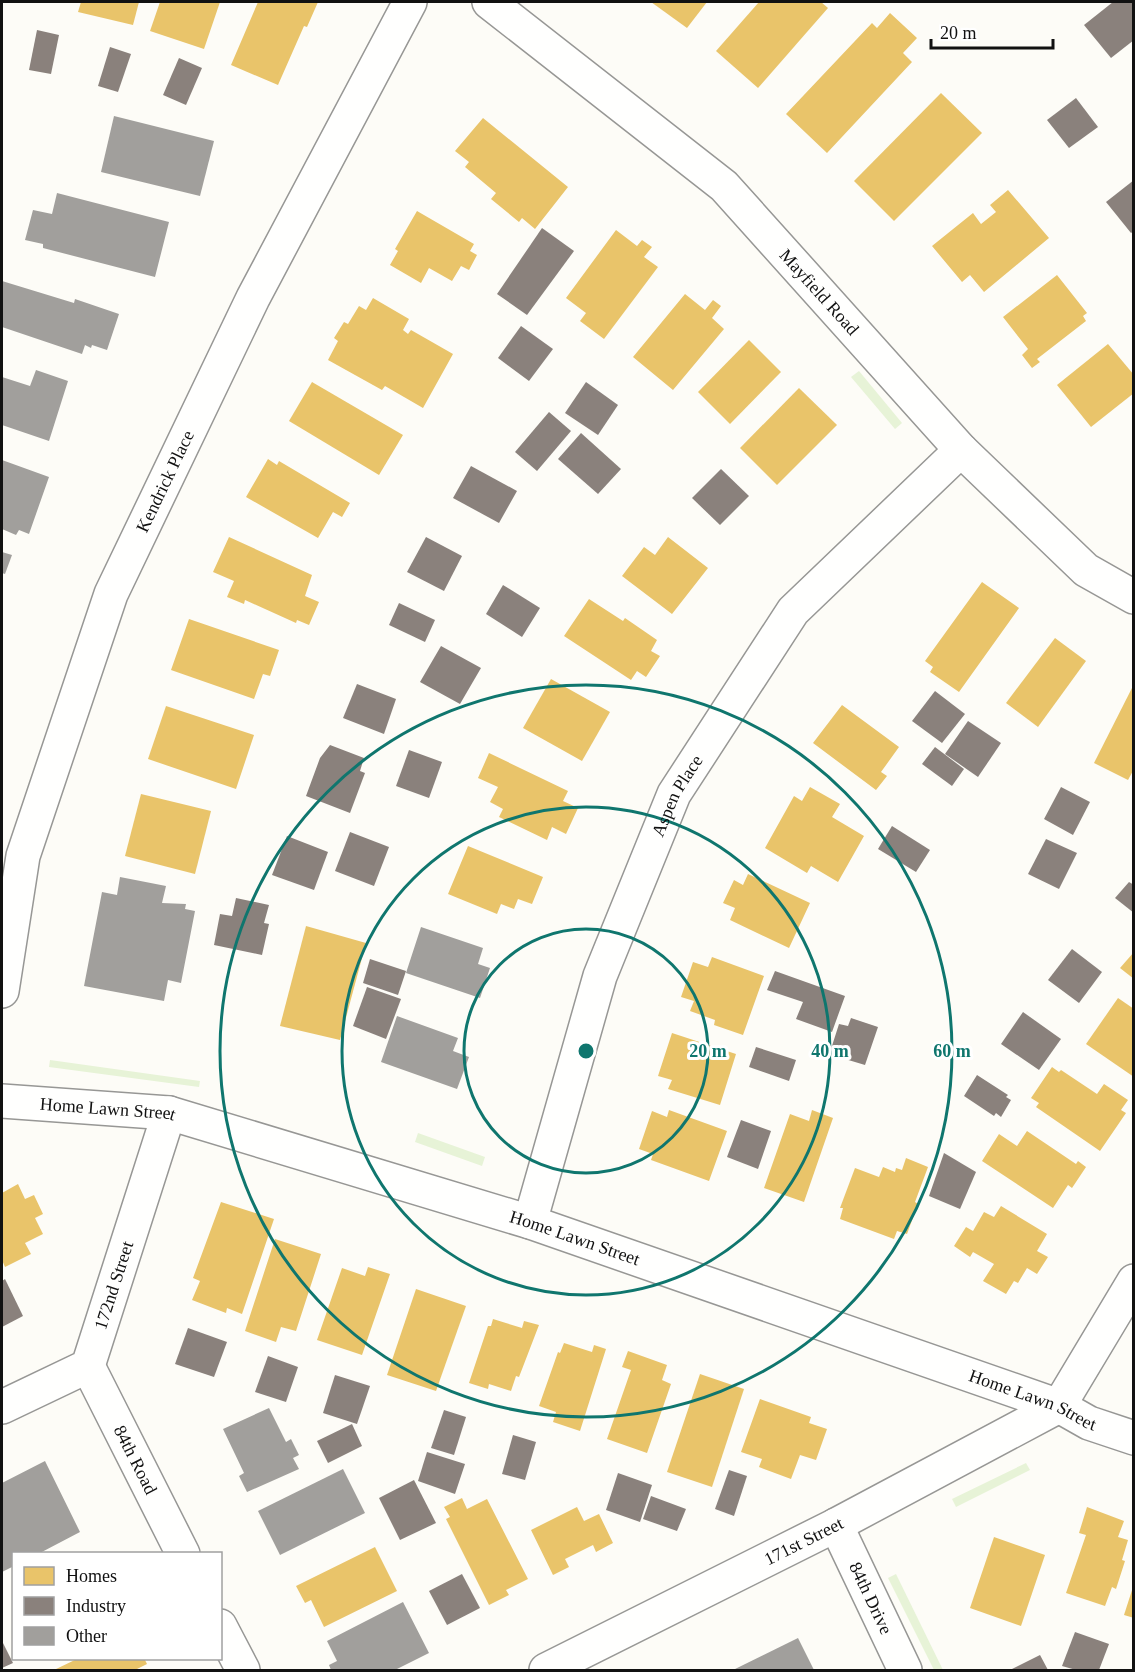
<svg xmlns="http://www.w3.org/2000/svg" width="1135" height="1672" font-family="Georgia,serif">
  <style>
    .green { fill: #e7f3d7 }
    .homes { fill: #e9c46a }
    .industry { fill: #8a817c }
    .building { fill: #a19f9c }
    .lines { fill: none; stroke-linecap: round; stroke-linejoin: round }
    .minor-casing { stroke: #979795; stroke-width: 36 }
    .minor { stroke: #fffffe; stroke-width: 33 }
    .ring { fill: none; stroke: #0f766e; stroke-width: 3 }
    .labels { text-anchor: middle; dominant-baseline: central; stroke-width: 6; stroke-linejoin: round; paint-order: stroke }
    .street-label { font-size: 18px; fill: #111; stroke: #fff }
    .centre { fill: #0f766e; stroke: #fff; stroke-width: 3 }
    .ring-label { font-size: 18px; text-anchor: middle; font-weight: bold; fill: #0f766e; stroke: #fff; stroke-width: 6; stroke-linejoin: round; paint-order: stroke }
  </style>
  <rect width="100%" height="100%" fill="#fdfcf7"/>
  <g class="green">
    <polygon points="859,371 902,423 895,429 851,377"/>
    <polygon points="50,1060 200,1081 199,1087 49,1067"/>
    <polygon points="418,1133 485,1157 482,1166 415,1142"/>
    <polygon points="1026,1463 1030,1470 956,1507 952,1499"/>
    <polygon points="896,1574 943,1670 934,1670 888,1578"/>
  </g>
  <g class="homes">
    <polygon points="81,2 139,2 133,25 78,12"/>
    <polygon points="160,2 220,2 204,49 150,31"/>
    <polygon points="258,2 318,2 307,27 304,26 278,85 231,65"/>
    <polygon points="651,2 707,2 687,28"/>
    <polygon points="759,2 821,2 828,8 758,88 716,51"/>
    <polygon points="890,13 917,38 903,53 912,62 827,153 786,114 872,23 877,28"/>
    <polygon points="941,93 982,133 894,221 854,181"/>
    <polygon points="483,118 568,187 535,229 522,218 519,222 491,199 496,193 465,167 469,162 455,151"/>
    <polygon points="1008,190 1049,238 984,292 970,275 962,282 932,246 973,213 981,224 996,212 990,205"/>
    <polygon points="417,211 474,244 470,251 477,255 469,270 461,266 452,281 429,268 421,283 390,265 398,251 395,249"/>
    <polygon points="616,230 637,246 642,240 652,247 644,257 658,267 604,339 580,321 586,313 566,298"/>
    <polygon points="1057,275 1087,313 1083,316 1086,321 1037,359 1040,362 1032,368 1022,355 1028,349 1003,317"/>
    <polygon points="685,294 705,310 713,300 721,306 712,318 724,329 673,390 633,357"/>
    <polygon points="373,298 409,319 403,330 408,334 411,330 453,354 423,408 385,386 382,390 328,360 338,341 334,338 344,322 348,324 359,306 366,310"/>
    <polygon points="749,340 781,372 730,424 698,392"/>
    <polygon points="1108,344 1134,375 1134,393 1091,427 1057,385"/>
    <polygon points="312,382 403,435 379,475 289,421"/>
    <polygon points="799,388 837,425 777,485 740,448"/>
    <polygon points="268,459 277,465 279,461 350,503 342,517 333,512 318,538 246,497"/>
    <polygon points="229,537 312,575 305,596 319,602 309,625 297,620 296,623 245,600 244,604 227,597 234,581 213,572"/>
    <polygon points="668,537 708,568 672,614 622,576 644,547 655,555"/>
    <polygon points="982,582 1019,608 959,692 930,672 933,667 925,661"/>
    <polygon points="589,599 623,621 625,618 657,640 651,651 660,656 646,677 637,671 631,680 564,636"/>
    <polygon points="189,619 279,650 270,676 263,674 254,699 171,670"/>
    <polygon points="1055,638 1086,661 1038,727 1006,703"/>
    <polygon points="551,679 610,712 582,761 523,728"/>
    <polygon points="1134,684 1134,769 1128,780 1094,763"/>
    <polygon points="842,705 899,747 881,772 887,776 876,790 813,743"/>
    <polygon points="166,706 254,735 236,789 148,759"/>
    <polygon points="489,753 568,791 563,801 578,808 566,834 552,827 547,840 499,817 503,809 490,802 498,787 478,778"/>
    <polygon points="810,787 840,804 832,817 864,836 838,882 811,866 807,873 765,848 794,796 802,801"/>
    <polygon points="141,794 211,811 195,874 125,856"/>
    <polygon points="468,846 543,877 532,904 518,899 514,909 501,904 497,914 448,894"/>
    <polygon points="748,874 810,903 789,948 730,920 735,908 723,903 734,880 743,885"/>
    <polygon points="306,926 366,943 340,1040 280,1026"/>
    <polygon points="1134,952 1134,979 1120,968"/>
    <polygon points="712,957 764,976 743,1035 714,1025 715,1020 690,1011 694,1001 681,997 693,962 708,967"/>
    <polygon points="1118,998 1134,1009 1134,1077 1086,1044"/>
    <polygon points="672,1033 736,1054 720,1105 668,1089 672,1080 658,1076"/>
    <polygon points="1052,1067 1059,1072 1061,1070 1097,1094 1104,1084 1128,1100 1121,1110 1126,1113 1100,1151 1036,1107 1039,1103 1031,1098"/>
    <polygon points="669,1110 727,1131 709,1181 651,1160 653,1154 639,1149 652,1111 667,1117"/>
    <polygon points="812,1110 833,1118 804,1202 764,1188 790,1114 809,1121"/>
    <polygon points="1027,1131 1076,1164 1078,1161 1086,1167 1072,1188 1068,1185 1053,1208 982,1161 999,1134 1017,1146"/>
    <polygon points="906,1158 928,1167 915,1202 918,1204 907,1234 897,1231 894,1239 840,1219 843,1208 840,1208 855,1168 879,1177 883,1167 895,1172 896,1168 902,1170"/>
    <polygon points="18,1184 25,1199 34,1195 43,1214 35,1218 43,1234 25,1243 31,1254 5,1267 2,1260 2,1193"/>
    <polygon points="221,1202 274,1219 242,1314 227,1308 226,1313 192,1300 200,1281 193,1278"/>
    <polygon points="1001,1206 1047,1234 1037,1251 1048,1257 1037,1274 1027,1268 1018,1283 1014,1281 1006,1294 983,1281 994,1264 973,1252 970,1257 954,1246 966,1227 973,1231 984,1212 994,1217"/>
    <polygon points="275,1239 321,1254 296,1331 281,1327 276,1342 245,1331"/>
    <polygon points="368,1267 390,1274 362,1355 317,1340 342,1268 365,1276"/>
    <polygon points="416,1289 466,1306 436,1391 387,1375"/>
    <polygon points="493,1319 522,1328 524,1321 539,1325 519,1377 516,1376 511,1391 489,1384 488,1389 469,1383 488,1326 491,1326"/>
    <polygon points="564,1343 592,1352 594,1345 606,1349 580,1431 553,1422 556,1412 539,1406 558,1352 560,1353"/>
    <polygon points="628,1351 667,1365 662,1380 671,1384 647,1453 607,1439 631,1370 622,1367"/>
    <polygon points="700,1374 744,1389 712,1487 667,1472"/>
    <polygon points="760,1399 811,1417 809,1423 827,1429 816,1460 800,1455 791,1479 759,1467 762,1459 741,1452"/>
    <polygon points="462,1498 467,1509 487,1499 528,1579 506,1590 509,1595 489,1605 446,1519 450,1517 444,1507"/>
    <polygon points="577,1507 584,1521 599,1514 613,1543 596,1552 593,1545 565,1559 569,1567 553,1575 531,1530"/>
    <polygon points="1087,1507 1124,1521 1118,1537 1128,1540 1122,1560 1125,1561 1116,1589 1112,1587 1105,1606 1066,1593 1086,1535 1079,1533"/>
    <polygon points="994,1537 1045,1555 1021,1626 970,1608"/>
    <polygon points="375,1547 397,1591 324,1627 311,1600 305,1603 296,1586"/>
    <polygon points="1133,1587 1134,1587 1134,1618 1124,1615"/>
    <polygon points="79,1658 144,1658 147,1664 135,1670 54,1670"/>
  </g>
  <g class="industry">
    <polygon points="1113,2 1134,2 1134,40 1111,58 1084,25"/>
    <polygon points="37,30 59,35 51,74 29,70"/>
    <polygon points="110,47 131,54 118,92 98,86"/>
    <polygon points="179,58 202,68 186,105 163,95"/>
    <polygon points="1076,98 1098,127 1069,148 1047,120"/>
    <polygon points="1134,180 1134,231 1131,233 1106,202"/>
    <polygon points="542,228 574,251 527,315 497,294"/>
    <polygon points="521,326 553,349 529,381 498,358"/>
    <polygon points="586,382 618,405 598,435 565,413"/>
    <polygon points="549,412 571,431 537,471 515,452"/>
    <polygon points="581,433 621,469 598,494 558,459"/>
    <polygon points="471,466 517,491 499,523 453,498"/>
    <polygon points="721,469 749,496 720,525 692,498"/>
    <polygon points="426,537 462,556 444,591 407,572"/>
    <polygon points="503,585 540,608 522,637 486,614"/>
    <polygon points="399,603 435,620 425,642 389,625"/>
    <polygon points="441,646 481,668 460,704 420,682"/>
    <polygon points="357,684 396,699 384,734 343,718"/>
    <polygon points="935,691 965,714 942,743 912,721"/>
    <polygon points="968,721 1001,743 978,777 945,754"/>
    <polygon points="330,745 364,758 360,771 365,773 350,813 306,796 320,758"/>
    <polygon points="935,747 964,769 952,786 922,764"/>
    <polygon points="409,750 442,762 429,798 396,786"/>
    <polygon points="1061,787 1090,802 1073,835 1044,819"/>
    <polygon points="892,826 930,850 916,872 878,849"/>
    <polygon points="350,832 389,847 374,886 335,871"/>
    <polygon points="287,836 328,852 314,890 272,875"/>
    <polygon points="1046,839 1077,853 1059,889 1028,874"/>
    <polygon points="1129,882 1134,885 1134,913 1115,898"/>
    <polygon points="236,898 269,905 264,923 269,924 262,955 214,945 220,914 232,916"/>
    <polygon points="1072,949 1102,972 1079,1003 1048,980"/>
    <polygon points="370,959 406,971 398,995 363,983"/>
    <polygon points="775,971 845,996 832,1032 796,1019 803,1002 767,990"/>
    <polygon points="367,987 401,999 386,1039 353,1026"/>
    <polygon points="1023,1012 1061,1039 1039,1070 1001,1044"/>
    <polygon points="851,1018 878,1027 865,1065 835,1056 837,1051 831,1049 839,1024 848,1026"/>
    <polygon points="756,1047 796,1060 789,1081 749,1067"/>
    <polygon points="977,1075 1008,1095 1006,1097 1011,1100 1001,1117 996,1113 994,1116 964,1096"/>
    <polygon points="741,1120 771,1131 758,1169 727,1157"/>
    <polygon points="944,1153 976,1172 960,1209 929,1196"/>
    <polygon points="5,1279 23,1316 2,1327 2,1281"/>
    <polygon points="188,1328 227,1342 214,1377 175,1364"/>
    <polygon points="268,1356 298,1367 286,1402 255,1392"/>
    <polygon points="335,1375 370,1386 357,1424 323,1413"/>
    <polygon points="444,1410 466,1417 454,1455 431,1448"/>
    <polygon points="352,1424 362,1446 328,1463 317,1441"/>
    <polygon points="513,1435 536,1442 525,1480 502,1474"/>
    <polygon points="427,1452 465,1464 455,1494 418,1481"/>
    <polygon points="729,1470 747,1476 734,1516 715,1509"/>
    <polygon points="618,1473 652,1485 640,1522 606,1510"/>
    <polygon points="414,1480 436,1523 400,1540 379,1498"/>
    <polygon points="651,1496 686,1509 677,1531 643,1519"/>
    <polygon points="462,1574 480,1608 447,1625 429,1591"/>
    <polygon points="1075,1632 1109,1644 1099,1670 1076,1670 1062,1666"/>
    <polygon points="2,1641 13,1663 2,1668"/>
    <polygon points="1040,1655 1048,1670 1010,1670"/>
  </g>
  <g class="building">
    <polygon points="114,116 214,141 200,196 101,172"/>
    <polygon points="57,193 169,222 155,277 43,248 43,244 25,240 33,210 52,214"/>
    <polygon points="2,281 74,303 75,299 119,314 107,350 92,345 91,348 85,345 82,354 2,327"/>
    <polygon points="36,370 68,381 49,441 2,425 2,377 30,386"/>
    <polygon points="2,460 49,477 29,534 19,530 16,535 2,529"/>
    <polygon points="2,552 12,555 5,574 2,573"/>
    <polygon points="120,877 166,886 162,903 186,904 185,909 195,911 181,983 168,980 164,1001 84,986 102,892 117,895"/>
    <polygon points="421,927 483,948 478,964 490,968 480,998 406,973"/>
    <polygon points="397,1016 458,1038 453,1051 469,1057 457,1089 381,1062"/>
    <polygon points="269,1408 286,1442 291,1439 299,1455 293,1458 299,1469 247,1492 239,1476 244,1473 223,1429"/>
    <polygon points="45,1461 80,1532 38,1554 14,1554 14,1566 2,1572 2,1483"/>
    <polygon points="343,1469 365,1513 280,1555 258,1511"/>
    <polygon points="403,1602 429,1653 395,1670 331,1670 329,1665 337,1661 327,1641"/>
    <polygon points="798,1638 814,1670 733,1670"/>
  </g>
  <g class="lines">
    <g class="minor-casing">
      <g id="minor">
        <path id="s1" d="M489,2L724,186L961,450L1086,570L1134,597"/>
        <path id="s2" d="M2,991L23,856L111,594L253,298L410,2"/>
        <path id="s3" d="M2,1101L169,1113L530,1222L1059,1406L1089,1423L1134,1438"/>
        <path id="s4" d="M530,1222L600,976L674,794L793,611L961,450"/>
        <path id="s5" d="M88,1366L183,1554"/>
        <path id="s6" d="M2,1407L88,1366L169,1113"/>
        <path id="s7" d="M836,1525L905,1670"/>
        <polyline points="220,1626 243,1670"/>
        <path id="s8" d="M546,1670L836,1525L1059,1406L1134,1281"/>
      </g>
    </g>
    <use href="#minor" class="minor"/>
  </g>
  <g class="ring">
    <circle cx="586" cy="1051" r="122"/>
    <circle cx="586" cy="1051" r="244"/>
    <circle cx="586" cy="1051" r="366"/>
  </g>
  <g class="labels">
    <g class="street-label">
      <text stroke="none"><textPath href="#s1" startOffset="441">Mayfield Road</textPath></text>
      <text stroke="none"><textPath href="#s2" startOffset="538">Kendrick Place</textPath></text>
      <text stroke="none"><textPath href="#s4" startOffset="452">Aspen Place</textPath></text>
      <text stroke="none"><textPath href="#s3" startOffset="106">Home Lawn Street</textPath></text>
      <text stroke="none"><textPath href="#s3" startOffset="592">Home Lawn Street</textPath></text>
      <text stroke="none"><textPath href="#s6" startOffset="180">172nd Street</textPath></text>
      <text stroke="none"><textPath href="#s3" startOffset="1078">Home Lawn Street</textPath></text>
      <text stroke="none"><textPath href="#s5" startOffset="105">84th Road</textPath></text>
      <text stroke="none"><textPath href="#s8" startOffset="288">171st Street</textPath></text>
      <text stroke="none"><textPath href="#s7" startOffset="81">84th Drive</textPath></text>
    </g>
  </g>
  <circle cx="586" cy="1051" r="9" class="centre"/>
  <g class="ring-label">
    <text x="708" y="1057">20 m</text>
    <text x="830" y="1057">40 m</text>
    <text x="952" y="1057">60 m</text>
  </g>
  <rect width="1135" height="1672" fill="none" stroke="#111111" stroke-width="6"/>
  <rect x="12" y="1552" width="210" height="108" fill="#ffffff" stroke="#a0a0a0" stroke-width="1.5"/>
  <rect x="24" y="1567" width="30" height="18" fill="#e9c46a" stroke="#a0a0a0" stroke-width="1.5"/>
  <text x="66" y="1582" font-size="18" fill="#111111">Homes</text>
  <rect x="24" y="1597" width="30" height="18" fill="#8a817c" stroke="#a0a0a0" stroke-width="1.5"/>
  <text x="66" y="1612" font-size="18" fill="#111111">Industry</text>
  <rect x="24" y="1627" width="30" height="18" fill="#a19f9c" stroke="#a0a0a0" stroke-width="1.5"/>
  <text x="66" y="1642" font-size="18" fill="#111111">Other</text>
  <path d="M931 39v9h122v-9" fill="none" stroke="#111111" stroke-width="3"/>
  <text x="940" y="39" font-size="18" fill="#111111" stroke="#ffffff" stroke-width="4.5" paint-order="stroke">20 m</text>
</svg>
